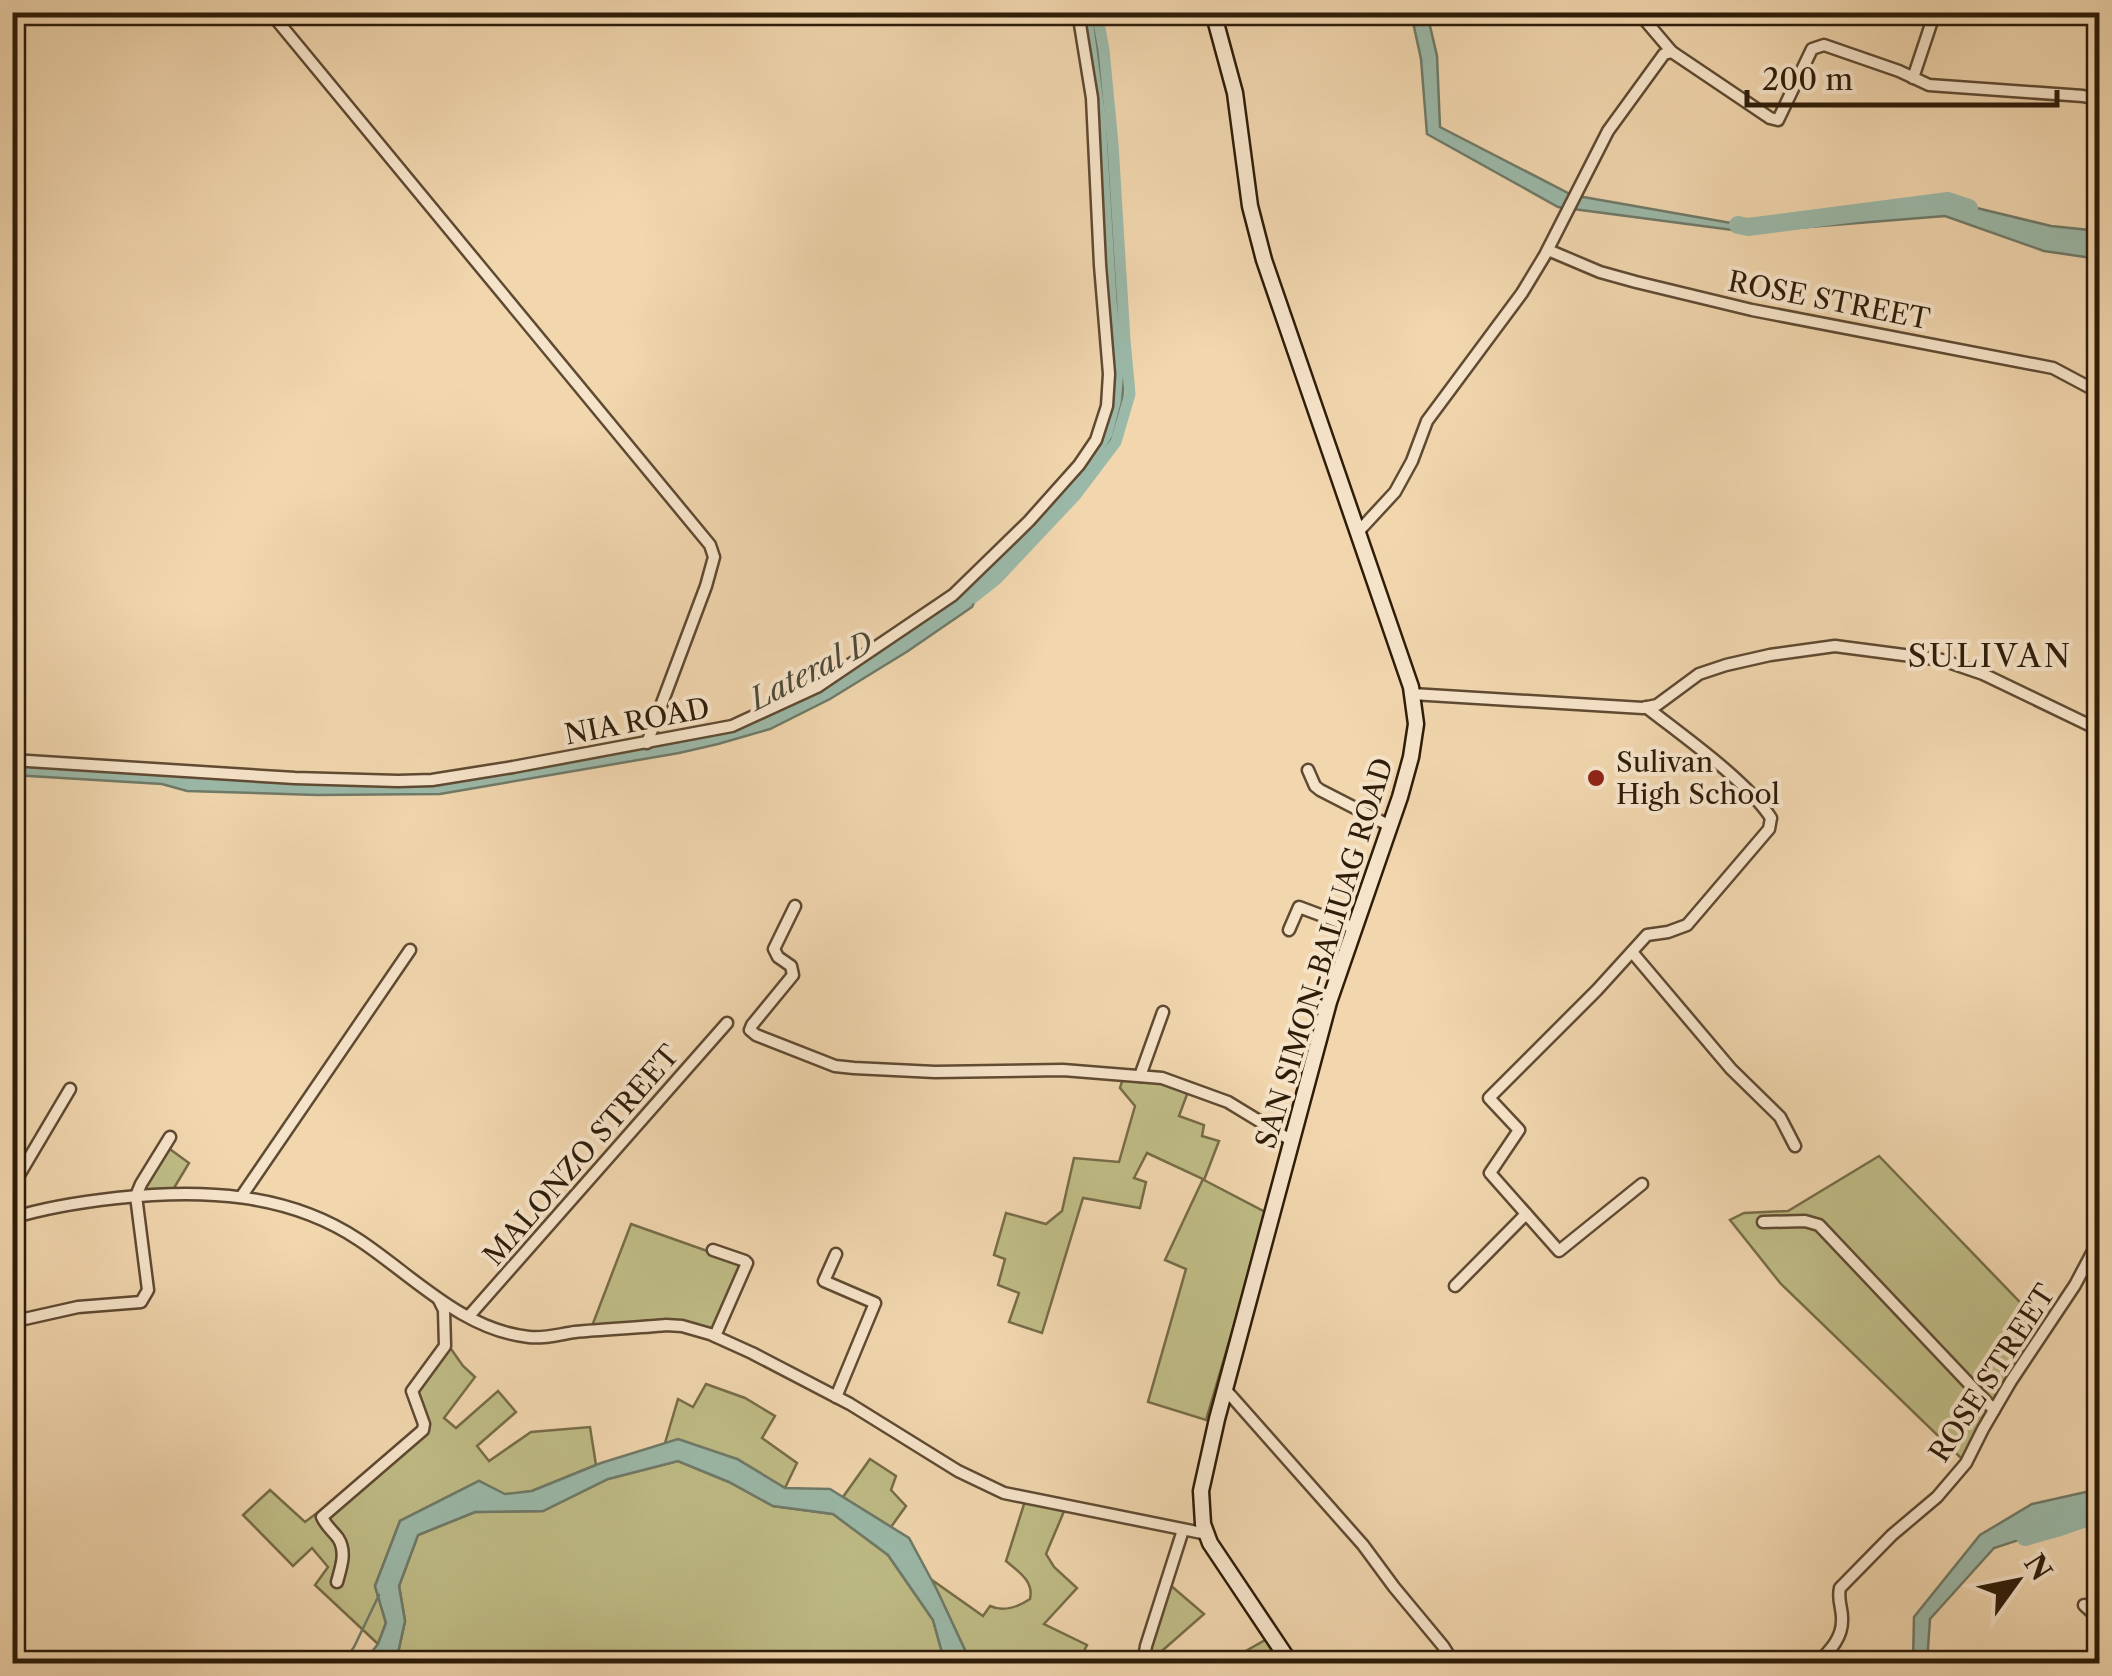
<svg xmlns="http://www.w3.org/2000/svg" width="2112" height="1676" font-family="'Libre Caslon Text',serif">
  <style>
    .green { fill: #bfbc86; stroke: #766c48; stroke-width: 2.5 }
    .water { fill: #9bb9a9; stroke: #6f7a69; stroke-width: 2.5 }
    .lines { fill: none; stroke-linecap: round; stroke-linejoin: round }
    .stream { stroke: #6f7a69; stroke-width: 2.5 }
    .canal { stroke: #9bb9a9; stroke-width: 11 }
    .river { stroke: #9bb9a9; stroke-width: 18 }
    .minor-casing { stroke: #5f4a32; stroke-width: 15 }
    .secondary-casing { stroke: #2e1c09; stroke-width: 19 }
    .minor { stroke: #f6e4ca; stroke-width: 10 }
    .secondary { stroke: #f6e4ca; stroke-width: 14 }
    .poi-dot { fill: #8f2418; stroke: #f6e4ca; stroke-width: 4 }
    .labels { text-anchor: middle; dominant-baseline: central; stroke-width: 8; stroke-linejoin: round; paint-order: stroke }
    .street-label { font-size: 28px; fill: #2e1c09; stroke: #f6e4ca }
    .poi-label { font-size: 28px; fill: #2e1c09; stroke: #f6e4ca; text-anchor: start }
    .water-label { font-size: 30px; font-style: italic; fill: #4f4b39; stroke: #f6e4ca }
    .quarter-label { font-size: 32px; letter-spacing: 2.5px; fill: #2e1c09; stroke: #f6e4ca }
  </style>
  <rect width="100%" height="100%" fill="#f1d6ae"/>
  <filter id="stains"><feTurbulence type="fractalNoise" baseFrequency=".002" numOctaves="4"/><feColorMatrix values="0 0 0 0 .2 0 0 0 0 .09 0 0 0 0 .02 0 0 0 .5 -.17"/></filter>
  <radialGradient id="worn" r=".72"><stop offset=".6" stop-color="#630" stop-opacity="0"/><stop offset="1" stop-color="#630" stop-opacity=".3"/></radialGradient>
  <g class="green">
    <polygon points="1123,1078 1163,1080 1189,1089 1179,1116 1204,1125 1202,1136 1219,1141 1204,1180 1267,1213 1206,1420 1148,1402 1186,1269 1165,1260 1203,1179 1147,1153 1134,1178 1146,1182 1140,1208 1083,1198 1042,1333 1009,1322 1019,1293 998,1285 1005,1259 994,1255 1006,1213 1046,1224 1062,1211 1074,1158 1119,1162 1135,1106 1120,1088"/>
    <polygon points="167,1147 189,1163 174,1188 142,1191"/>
    <polygon points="1879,1156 2042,1325 1994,1403 1822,1223 1804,1225 1817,1230 1989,1411 1963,1460 1781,1284 1730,1220 1744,1213 1788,1211"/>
    <polygon points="631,1224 744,1264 712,1330 592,1326"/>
    <polygon points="449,1346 463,1366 475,1377 444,1418 456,1428 498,1391 516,1412 477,1446 489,1461 531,1432 590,1427 596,1465 532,1491 505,1495 479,1481 400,1521 375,1586 386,1623 378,1644 315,1585 328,1567 312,1548 293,1566 243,1515 270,1490 305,1522 317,1513 323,1529 338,1546 339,1555 332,1585 339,1587 347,1556 328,1517 427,1432 428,1422 416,1391"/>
    <polygon points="706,1384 745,1398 775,1416 762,1438 797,1463 785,1488 737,1459 665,1443 678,1399 693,1407"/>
    <polygon points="870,1459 896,1476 891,1490 906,1506 891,1527 843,1497"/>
    <polygon points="678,1461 729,1482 773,1506 833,1514 888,1555 933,1620 945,1663 388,1664 398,1653 405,1621 399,1586 418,1535 475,1512 543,1511 608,1479"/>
    <path d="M1025,1501L1065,1509L1046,1554L1054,1567L1077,1588L1044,1624L1087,1645L1078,1663H971L932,1580L983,1616L990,1606C1003,1612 1018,1607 1030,1599C1034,1581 1019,1572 1006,1561Z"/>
    <polygon points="1169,1584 1204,1614 1155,1657 1159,1663 1145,1664"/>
    <polygon points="1267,1639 1283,1664 1223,1664"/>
  </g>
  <g class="water">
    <polygon points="1082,13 1093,13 1107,120 1118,304 1125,366 1122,402 1113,437 1099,460 1076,491 989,584 976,598 972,607 908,651 830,699 770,729 718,744 679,753 440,794 317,795 187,791 162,784 13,775 12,764 407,784 754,720 955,598 1100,442 1112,406 1096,105 1092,61"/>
    <polygon points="1411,13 1427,13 1437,56 1440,127 1572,195 1748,226 1948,201 2051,226 2099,231 2099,259 2044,251 1945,216 1748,232 1558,207 1427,134 1421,59"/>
    <polygon points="678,1439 737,1459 785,1488 830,1489 909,1538 937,1590 971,1663 945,1663 933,1620 888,1555 833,1514 773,1506 729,1482 678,1461 608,1479 543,1511 475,1512 418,1535 399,1586 405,1621 398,1653 388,1663 363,1663 378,1644 386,1623 375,1586 400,1521 479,1481 505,1494 532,1491 601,1463"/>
    <polygon points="2099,1489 2099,1514 1994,1548 1930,1619 1927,1663 1913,1663 1914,1617 1980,1535 2032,1504"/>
  </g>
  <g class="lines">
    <polyline class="stream" points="342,1664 354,1647 379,1595"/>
    <polyline class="canal" points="973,598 996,580 1076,495 1116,442 1130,394 1125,340 1113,144 1104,50 1097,12"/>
    <g class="river">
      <polyline points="1738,225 1748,227 1948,201 1969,208"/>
      <polyline points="2025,1537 2060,1527 2100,1513"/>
    </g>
    <g class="minor-casing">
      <g id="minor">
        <polyline points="270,12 710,545 714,557 706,586 647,743"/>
        <polyline points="1638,12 1672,52"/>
        <polyline points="1913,78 1935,12"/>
        <polyline points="1548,250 1600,272 1636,282 1752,310 2053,368 2100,393"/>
        <polyline points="1358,532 1395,492 1412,461 1427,421 1522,293 1545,255 1608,131 1664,54 1672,52 1770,118 1778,120 1812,49 1824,45 1899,71 1929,85 2083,96 2100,100"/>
        <polyline points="1412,694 1643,708 1657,705 1699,674 1726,665 1770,655 1835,646 1942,660 1983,674 2089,725 2095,725 2100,720"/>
        <polyline points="12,760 295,778 398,781 432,780 513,767 732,726 817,687 953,595 1029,521 1079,465 1096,440 1107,406 1109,374 1100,265 1092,98 1078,12"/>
        <polyline points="1308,770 1315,786 1320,790 1390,826"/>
        <polyline points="795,906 774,949 778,957 791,966 793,975 752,1025 750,1030 756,1035 835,1066 854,1068 935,1072 1063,1070 1162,1078 1228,1102 1292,1141"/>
        <polyline points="1289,930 1299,907 1355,928"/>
        <polyline points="1632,952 1731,1069 1780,1117 1795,1146"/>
        <polyline points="12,999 12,1005"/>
        <polyline points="1140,1076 1163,1012"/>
        <path d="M1642,1184L1559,1251L1490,1173L1519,1130L1489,1098L1597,990L1647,935L1668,932L1687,925L1769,829L1771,818C1746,780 1683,736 1646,707"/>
        <polyline points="12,1187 70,1089"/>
        <polyline points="241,1197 410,950"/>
        <path d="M12,1218C47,1207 81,1202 117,1198C201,1189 287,1192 359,1240C412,1275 462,1330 529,1337C544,1339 560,1334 575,1332C605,1329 636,1328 666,1325L682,1326L710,1334L752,1353L850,1404L958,1471L1004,1493L1207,1534"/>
        <polyline points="1763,1222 1805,1221 1819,1225 1994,1410"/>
        <polyline points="713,1250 745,1261 747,1263 715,1336"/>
        <polyline points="1455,1286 1526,1214"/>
        <polyline points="469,1316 727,1023"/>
        <polyline points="20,1320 78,1307 141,1302 148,1290 136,1196 141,1184 170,1137"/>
        <polyline points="1225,1389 1363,1545 1394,1587 1443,1646 1448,1654 1448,1664"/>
        <polyline points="836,1397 875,1303 824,1281 836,1254"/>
        <path d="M337,1582C341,1567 347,1552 338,1538C332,1530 326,1526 322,1517L423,1430L424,1424L412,1391L445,1346L444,1310L439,1300"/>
        <polyline points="2084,1605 2100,1620"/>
        <polyline points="1143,1664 1146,1646 1183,1530"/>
        <path d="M1817,1664C1829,1651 1842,1639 1842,1621C1843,1609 1837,1601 1840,1588L1892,1535L1937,1497L1966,1463L1983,1429L2011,1381L2075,1285L2100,1238"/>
      </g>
    </g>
    <g class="secondary-casing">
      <polyline id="secondary" points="1213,12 1235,93 1250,206 1264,260 1411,687 1416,724 1411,757 1400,797 1329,1002 1217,1419 1201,1491 1203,1524 1210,1543 1291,1664"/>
    </g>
    <use href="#minor" class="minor"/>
    <use href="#secondary" class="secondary"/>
  </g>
  <circle class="poi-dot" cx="1596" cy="778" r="10"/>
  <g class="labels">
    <g class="street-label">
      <text transform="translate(1829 300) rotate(11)">ROSE STREET</text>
      <text transform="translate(637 721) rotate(-11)">NIA ROAD</text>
      <text transform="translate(1324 953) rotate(-73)">SAN SIMON-BALIUAG ROAD</text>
      <text transform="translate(581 1155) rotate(-49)">MALONZO STREET</text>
      <text transform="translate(1992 1373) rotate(-57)">ROSE STREET</text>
    </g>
    <g class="poi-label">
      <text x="1616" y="762">Sulivan<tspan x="1616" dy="32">High School</tspan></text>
    </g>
    <g class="water-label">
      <text transform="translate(811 671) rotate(-27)">Lateral D</text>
    </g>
    <g class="quarter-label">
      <text x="1990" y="655">SULIVAN</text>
    </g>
  </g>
  <rect width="2112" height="1676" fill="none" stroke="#f1d6ae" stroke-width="50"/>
  <rect x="15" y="15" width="2082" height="1646" fill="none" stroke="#2e1c09" stroke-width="5"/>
  <rect x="25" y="25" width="2062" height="1626" fill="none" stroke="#2e1c09" stroke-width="2.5"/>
  <g transform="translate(2017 1581) rotate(57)" stroke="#f6e4ca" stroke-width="8" paint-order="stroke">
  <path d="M0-8L18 38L0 25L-18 38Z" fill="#2e1c09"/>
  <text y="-15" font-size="28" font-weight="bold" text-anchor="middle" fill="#2e1c09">N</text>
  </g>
  <path d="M1747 90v15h310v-15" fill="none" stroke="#2e1c09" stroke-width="5"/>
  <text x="1762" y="90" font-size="30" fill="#2e1c09" stroke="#f6e4ca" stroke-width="8" paint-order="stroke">200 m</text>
  <rect width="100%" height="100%" filter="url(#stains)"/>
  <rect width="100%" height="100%" fill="url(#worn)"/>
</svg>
